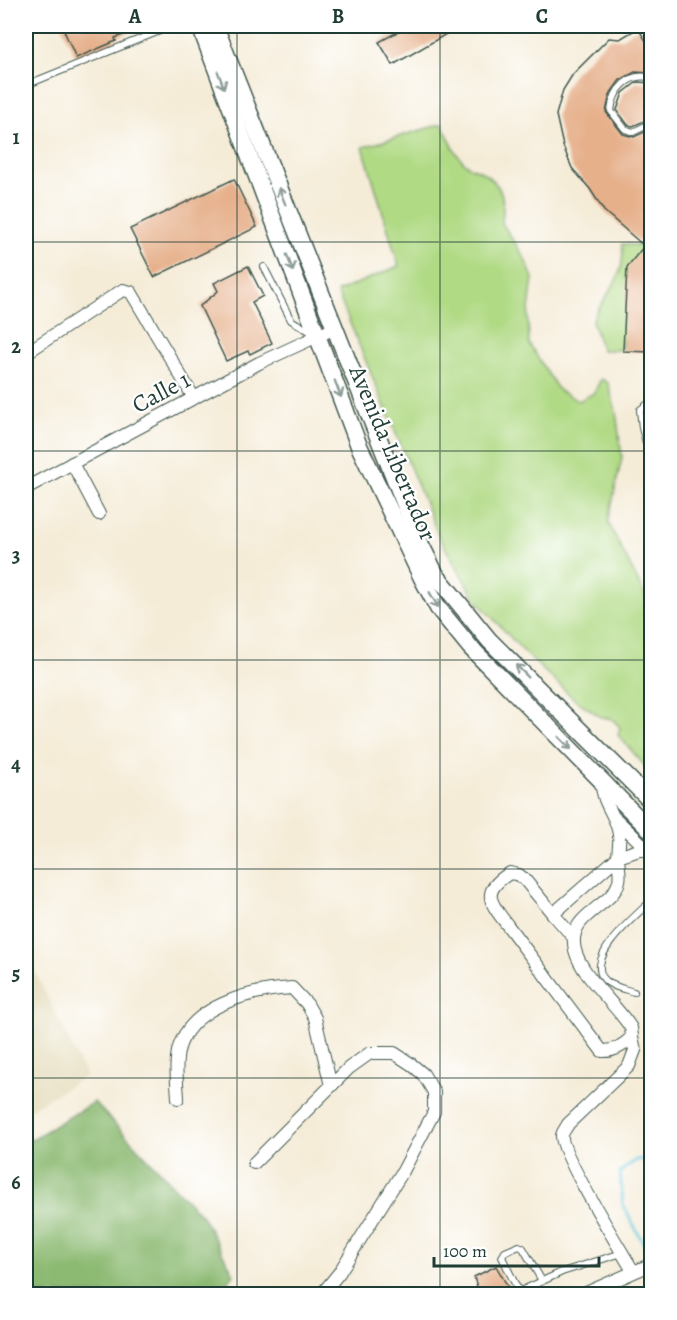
<svg xmlns="http://www.w3.org/2000/svg" width="677" height="1320" font-family="Alegreya,serif">
  <style>
    .built { fill: #e4dbba }
    .green { fill: #b1da85; stroke: #688c5c; stroke-width: 1.5 }
    .forest { fill: #8cba72; stroke: #567c53; stroke-width: 1.5 }
    .lines { fill: none; stroke-linecap: round; stroke-linejoin: round }
    .stream { stroke: #61c8dd; stroke-width: 3 }
    .building { fill: #e6b08b }
    .service-casing { stroke: #3f574d; stroke-width: 8 }
    .minor-casing { stroke: #3f574d; stroke-width: 14 }
    .secondary-casing { stroke: #3f574d; stroke-width: 19 }
    .service { stroke: #fff; stroke-width: 6 }
    .minor { stroke: #fff; stroke-width: 12 }
    .secondary { stroke: #fff; stroke-width: 16 }
    .oneway { stroke: #8f9e9a }
    .grid { fill: none; stroke: #1f3d34; stroke-width: 1.5; stroke-opacity: 0.55 }
    .labels { text-anchor: middle; dominant-baseline: central; stroke-width: 4.5; stroke-linejoin: round; paint-order: stroke }
    .street-label { font-size: 24px; fill: #1f3d34; stroke: #fff }
    .neatline { fill: none; stroke: #1f3d34; stroke-width: 2 }
    .grid-label { font-size: 20px; text-anchor: middle; font-weight: bold; fill: #1f3d34 }
  </style>
  <rect width="100%" height="100%" fill="#fff"/>
  <filter id="ink" filterUnits="userSpaceOnUse"><feTurbulence type="fractalNoise" baseFrequency=".0167" numOctaves="2"/><feDisplacementMap in="SourceGraphic" scale="12" xChannelSelector="R" yChannelSelector="G"/><feConvolveMatrix kernelMatrix="1 2 1 2 8 2 1 2 1" color-interpolation-filters="sRGB"/></filter>
  <filter id="wash" filterUnits="userSpaceOnUse"><feTurbulence type="fractalNoise" baseFrequency=".008" numOctaves="4" result="noise"/><feDisplacementMap in="SourceGraphic" scale="24" xChannelSelector="R" yChannelSelector="G"/><feGaussianBlur stdDeviation="1.35" result="paint"/><feColorMatrix in="noise" values="0 0 0 0 0 0 0 0 0 0 0 0 0 0 0 0 0 1.4 0 .05"/><feComposite in="paint" operator="in"/></filter>
  <g filter="url(#wash)">
    <rect width="100%" height="100%" fill="#f5ecd8"/>
    <polygon class="built" points="26,953 86,1076 26,1112"/>
    <g class="green">
      <path d="M442,124C449,137 455,156 467,165C471,168 476,169 480,171C504,185 505,198 502,223L524,257L533,278L528,317L529,344L559,391L579,401L594,393L601,379L608,383L616,412L622,457L608,522L651,607V773L618,735L620,727L612,719L601,717L574,699L525,653L476,600L440,539L337,292L399,266L363,147Z"/>
      <path d="M622,244L644,246L621,350H602L592,321C605,292 627,279 622,244Z"/>
    </g>
    <polygon class="forest" points="94,1102 202,1216 234,1274 219,1294 26,1294 26,1143"/>
    <g class="lines">
      <g class="stream">
        <polyline points="646,1248 623,1205 620,1172 636,1160 652,1158"/>
        <polyline points="645,1294 646,1293"/>
      </g>
    </g>
    <g id="blocks">
      <g class="building">
        <polygon points="62,26 146,26 115,38 116,41 76,58"/>
        <polygon points="408,26 460,26 393,65 379,42"/>
        <polygon points="638,28 651,49 651,73 635,72 620,80 610,94 606,112 623,134 634,137 651,129 651,352 623,351 627,267 644,246 604,211 590,189 572,168 563,146 556,115 563,90 573,74 609,38 620,39"/>
        <polygon points="637,82 651,83 651,118 633,126 628,125 617,110 623,93"/>
        <polygon points="234,179 257,227 154,277 130,229"/>
        <polygon points="248,266 263,296 252,302 272,343 250,354 248,351 226,361 200,306 218,291 214,283"/>
        <polygon points="496,1266 508,1287 492,1294 479,1294 474,1277"/>
      </g>
    </g>
  </g>
  <g filter="url(#ink)">
    <use href="#blocks" fill-opacity="0" stroke="#3f574d" stroke-width="1.5"/>
    <g class="lines">
      <g class="service-casing">
        <g id="service">
          <path d="M652,78C629,71 613,90 611,111L625,129L633,132L652,123"/>
          <polyline points="26,85 172,26"/>
          <polyline points="264,267 291,320 311,332"/>
          <polyline points="652,404 648,404 640,410 642,428 652,465"/>
          <path d="M634,992C625,989 611,987 604,979C585,956 637,915 652,900"/>
          <polyline points="519,1292 502,1257 505,1252 519,1246 523,1248 542,1281"/>
          <polyline points="514,1294 562,1272 622,1253"/>
        </g>
      </g>
      <g class="minor-casing">
        <g id="minor">
          <polyline points="26,353 118,293 123,290 131,292 194,398"/>
          <polyline points="72,463 99,514"/>
          <polyline points="26,488 259,363 335,328"/>
          <path d="M600,779C602,787 603,795 606,802C611,813 618,823 619,835C620,843 618,851 618,858C618,866 621,873 619,881C613,908 566,913 575,950C582,977 616,1004 631,1028L632,1037C624,1045 614,1052 602,1051L508,926C491,903 479,892 510,873L519,875L525,880L553,914L618,857L639,850H652"/>
          <polyline points="616,819 647,849"/>
          <polyline points="553,914 574,938"/>
          <path d="M632,1037L635,1050L629,1066L568,1124C567,1127 562,1132 562,1136C560,1152 622,1252 633,1271"/>
          <path d="M178,1098C177,1082 174,1057 181,1042C197,1004 254,990 292,988L307,1004L315,1018L331,1086"/>
          <polyline points="254,1163 349,1068 370,1053 394,1053 411,1064 423,1074 434,1092 434,1112 403,1171 339,1273 322,1294"/>
          <polyline points="584,1294 652,1264"/>
        </g>
      </g>
      <g class="secondary-casing">
        <g id="secondary">
          <polyline points="200,26 359,446 422,578 438,608 470,647 652,832"/>
          <polyline points="215,26 421,545 436,575 489,640 652,802"/>
        </g>
      </g>
      <use href="#service" class="service"/>
      <use href="#minor" class="minor"/>
      <use href="#secondary" class="secondary"/>
    </g>
    <defs><path id="oneway-shaft" d="M-6 0H5M1.5-3L5.5 0L1.5 3" fill="none" stroke-width="1.6" stroke-linecap="round" stroke-linejoin="round" transform="scale(1.5)"/></defs>
    <g class="oneway">
      <use href="#oneway-shaft" transform="translate(221 80) rotate(69)"/>
      <use href="#oneway-shaft" transform="translate(282 196) rotate(-112)"/>
      <use href="#oneway-shaft" transform="translate(290 263) rotate(69)"/>
      <use href="#oneway-shaft" transform="translate(338 389) rotate(69)"/>
      <use href="#oneway-shaft" transform="translate(434 600) rotate(60)"/>
      <use href="#oneway-shaft" transform="translate(522 671) rotate(-135)"/>
      <use href="#oneway-shaft" transform="translate(565 743) rotate(45)"/>
    </g>
  </g>
  <path class="grid" d="M237,26V1294M440,26V1294M26,242H652M26,451H652M26,660H652M26,869H652M26,1078H652"/>
  <g class="labels">
    <g class="street-label">
      <text transform="translate(161 392) rotate(-28)">Calle 1</text>
      <text transform="translate(393 453) rotate(67)">Avenida Libertador</text>
    </g>
  </g>
  <rect width="677" height="1320" fill="none" stroke="#fff" stroke-width="66"/>
  <path d="M434 1257v9h165v-9" fill="none" stroke="#1f3d34" stroke-width="3"/>
  <text x="443" y="1257" font-size="18" fill="#1f3d34" stroke="#ffffff" stroke-width="4.5" paint-order="stroke">100 m</text>
  <rect x="33" y="33" width="611" height="1254" class="neatline"/>
  <g class="grid-label">
    <text x="135" y="23">A</text>
    <text x="338" y="23">B</text>
    <text x="542" y="23">C</text>
    <text x="16" y="144">1</text>
    <text x="16" y="353">2</text>
    <text x="16" y="562">3</text>
    <text x="16" y="771">4</text>
    <text x="16" y="980">5</text>
    <text x="16" y="1189">6</text>
  </g>
</svg>
